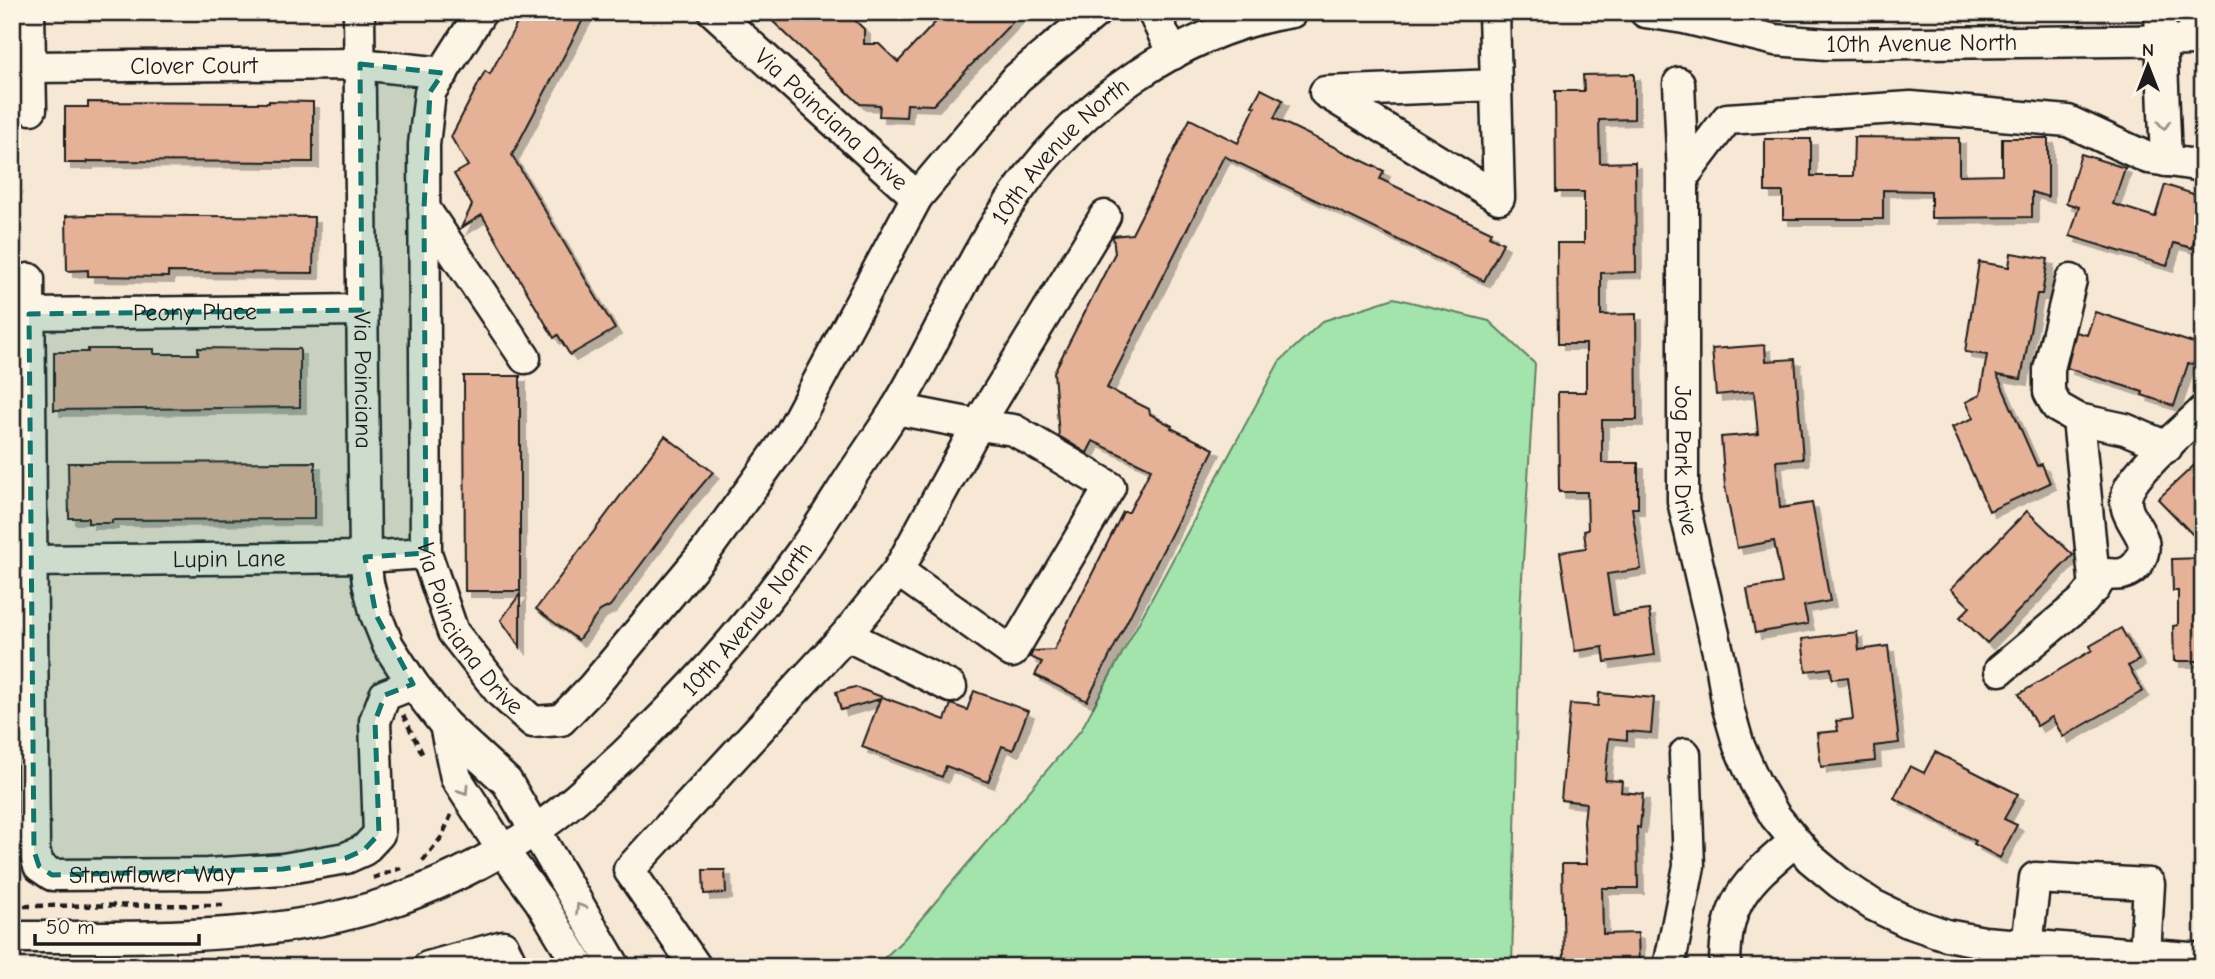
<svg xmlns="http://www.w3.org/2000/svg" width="2215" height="979" font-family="'Comic Neue',sans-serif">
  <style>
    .green { fill: #a3e4ad; stroke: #608064; stroke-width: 2 }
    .building { fill: #e5b297; stroke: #1c1c1c; stroke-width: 2; filter: url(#shadow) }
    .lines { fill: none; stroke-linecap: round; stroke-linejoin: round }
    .minor-casing { stroke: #1c1c1c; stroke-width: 35 }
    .path { stroke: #1c1c1c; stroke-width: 4.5; stroke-dasharray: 7 5; stroke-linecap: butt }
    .minor { stroke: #fcf5e5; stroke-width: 30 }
    .oneway { stroke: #97938b }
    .marked { fill: #0f766e; fill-opacity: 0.2; stroke: #0f766e; stroke-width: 5; stroke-dasharray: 14 9; stroke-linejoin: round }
    .labels { text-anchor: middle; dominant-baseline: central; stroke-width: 6; stroke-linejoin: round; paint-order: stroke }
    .street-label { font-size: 24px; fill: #1c1c1c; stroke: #fcf5e5 }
  </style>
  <defs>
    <filter id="shadow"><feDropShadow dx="6" dy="6" stdDeviation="0" flood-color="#0004"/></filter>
  </defs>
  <rect width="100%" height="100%" fill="#f7e8d5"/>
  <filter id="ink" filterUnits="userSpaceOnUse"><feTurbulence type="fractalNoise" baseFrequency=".0143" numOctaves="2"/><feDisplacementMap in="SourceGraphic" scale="14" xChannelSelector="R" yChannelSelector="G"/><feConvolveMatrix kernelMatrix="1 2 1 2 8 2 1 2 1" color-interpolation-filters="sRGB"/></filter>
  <g filter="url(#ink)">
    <polygon class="green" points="1394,298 1489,321 1535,364 1520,611 1512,967 875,967 904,939 1081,730 1279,362 1323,321"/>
    <g class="building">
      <polygon points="523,12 587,12 512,155 615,329 570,355 558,335 554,338 482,215 461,228 472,205 454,174 468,166 451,137 485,71 490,74"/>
      <polygon points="763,12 846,12 864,29 864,44 879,44 898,62 945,12 1022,12 933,105 907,104 906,117 879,116 880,105 860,104"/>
      <polygon points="1634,74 1634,119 1599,120 1600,163 1635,162 1636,272 1601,273 1601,315 1636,314 1637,420 1602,420 1602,463 1638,463 1638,508 1632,508 1641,569 1607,574 1613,615 1649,610 1655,655 1605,662 1603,647 1575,651 1560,552 1586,548 1584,531 1588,530 1587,492 1559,492 1558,392 1586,392 1586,344 1558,344 1557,243 1584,243 1584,192 1556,192 1555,91 1584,91 1583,75"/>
      <polygon points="1261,89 1283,100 1274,118 1384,171 1380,179 1491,232 1489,236 1503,243 1484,281 1224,156 1107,388 1149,409 1150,414 1172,426 1171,428 1214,449 1087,701 1035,675 1042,662 1030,657 1033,651 1054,650 1123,512 1129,512 1151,469 1093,441 1087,453 1059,436 1054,372 1115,253 1113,236 1132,234 1190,119 1238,143 1255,107 1252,106"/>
      <polygon points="269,101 313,102 313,162 87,161 87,163 65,163 65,107 88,107 88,102 269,103"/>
      <polygon points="1854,137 1959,138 1959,175 2002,174 2002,138 2048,138 2048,197 2032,192 2032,217 1931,218 1931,191 1883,190 1883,219 1783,219 1783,192 1765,192 1765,139 1811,139 1811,176 1853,176"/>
      <polygon points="2081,154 2125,168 2113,204 2155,217 2165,185 2203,197 2203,213 2192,248 2174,243 2167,266 2070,236 2079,207 2066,203"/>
      <polygon points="88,215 314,217 313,273 168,272 168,277 88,276 88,270 67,271 66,216"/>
      <polygon points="2011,253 2048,259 2042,294 2037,294 2021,379 1997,375 2037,466 2042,464 2050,483 1989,511 1952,427 1974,418 1966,402 1980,395 1987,355 1965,352 1979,262 2009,267"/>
      <polygon points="2095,312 2203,346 2203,363 2188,364 2174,406 2142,395 2143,392 2067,368 2076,332 2087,335"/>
      <polygon points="1765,345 1766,361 1795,359 1803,459 1776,461 1780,508 1812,503 1830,601 1804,606 1808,624 1755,633 1747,589 1782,583 1774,541 1737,548 1725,486 1721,437 1758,434 1754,391 1716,395 1712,349"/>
      <polygon points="198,348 300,349 300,407 54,410 54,352 88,352 88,349 154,349 154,354 198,354"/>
      <polygon points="464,376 520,376 520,591 465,591"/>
      <polygon points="665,436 713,472 689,500 610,606 600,611 578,640 536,609"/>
      <polygon points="2203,457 2203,545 2158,499"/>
      <polygon points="315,462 315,519 112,520 112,523 88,523 88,518 69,518 68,463"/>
      <polygon points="2027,511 2073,555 1987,643 1960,617 1970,607 1951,589"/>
      <polygon points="2203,558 2203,661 2174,661 2173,626 2178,625 2178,591 2173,591 2172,559"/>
      <polygon points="520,594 520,647 501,620"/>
      <polygon points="2121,628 2139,660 2128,666 2143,691 2063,737 2052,717 2037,726 2019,694 2092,650 2090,646"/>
      <polygon points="1857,632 1859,650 1888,646 1899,743 1874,746 1875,761 1821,767 1817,733 1838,731 1836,721 1853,719 1848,677 1832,679 1831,668 1806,671 1802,639"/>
      <polygon points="855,687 945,720 951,704 967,710 974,691 1028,711 1013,750 1002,746 988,782 946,766 942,777 862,747 880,699 841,710 836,692"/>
      <polygon points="1599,693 1654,698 1651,733 1627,731 1627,740 1609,738 1605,780 1622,781 1621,792 1643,794 1640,828 1637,827 1638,888 1602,888 1603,934 1638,933 1639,967 1588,967 1588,958 1564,959 1562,864 1587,864 1584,822 1586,803 1561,800 1570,704 1598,706"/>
      <polygon points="1935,752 2018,794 2004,819 2017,825 2000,858 1974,844 1976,841 1894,798 1910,766 1924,773"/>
      <polygon points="703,870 725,870 726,893 704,894"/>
    </g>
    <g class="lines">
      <g class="minor-casing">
        <g id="minor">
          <polyline points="29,12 31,109"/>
          <path id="s1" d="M359,12L365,557L368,583L376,615L388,645L413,684L445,725L507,782L615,967"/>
          <path id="s2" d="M481,12L430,92L424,145L426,553L453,632L500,692L533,722L561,720L592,688L706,551L789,436L917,197L1017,78L1096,12"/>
          <path id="s3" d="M714,12L917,197"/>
          <polyline points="1153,12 1173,54"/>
          <polyline points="1494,12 1499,198 1325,92 1495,85"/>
          <path id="s4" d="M1645,12L1684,18L1775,40L1827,44L2203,40"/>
          <polyline points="2160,12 2166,161"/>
          <polyline points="2189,12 2203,35"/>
          <path id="s5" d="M30,67L360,64L443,73"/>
          <polyline points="1679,83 1683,177"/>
          <path id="s6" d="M2203,166L2148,158L2068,121L1911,107L1727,119L1683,177V501L1722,669L1728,708L1739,746L1755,782L1775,816L1810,858L1840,883L1873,905L1908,922L1946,935L1984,942L2203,959"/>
          <polyline points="424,208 525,358"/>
          <path id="s7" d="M29,279L34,851L39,866L52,875L207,874L283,869L346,858L364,850L379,834L375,721L385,695L413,684"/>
          <polyline points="2071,280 2049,369 2049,392 2057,407 2078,419 2125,429 2167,447"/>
          <path id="s8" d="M29,314L362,310"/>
          <polyline points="2078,419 2095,588"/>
          <path id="s9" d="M31,561L365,557L426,553"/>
          <polyline points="898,571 1012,652 1110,487 1014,430 978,425 1105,216"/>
          <polyline points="846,635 951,687"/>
          <path d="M2000,670L2083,601L2105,574C2110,574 2117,575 2122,574C2138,570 2149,551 2141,536C2134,521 2121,509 2128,491C2136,470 2185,429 2203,411"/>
          <polyline points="445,725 456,778 502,849 540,901 580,967"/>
          <path id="s10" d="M12,937C139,936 268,943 390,902C440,885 490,860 534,831C567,809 596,781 625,754C690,692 751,624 803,550C821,525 837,498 854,472C868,451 883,430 896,409C938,340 969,259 1016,194C1079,104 1182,29 1292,12"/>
          <polyline points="2027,946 2035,878 2149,884 2145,955"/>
          <polyline points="428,967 503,946 513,967"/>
          <polyline points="696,967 629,870 846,635 898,571 978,425 896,409"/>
          <polyline points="1669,967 1689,866 1685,754"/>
          <path d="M1725,967C1725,899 1747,882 1795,841"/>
        </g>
      </g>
      <g class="path">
        <polyline points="403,715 424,757"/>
        <polyline points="423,861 441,838 451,815"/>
        <polyline points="373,878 401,868"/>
        <polyline points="12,906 228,905"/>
      </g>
      <use href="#minor" class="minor"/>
    </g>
    <defs><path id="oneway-chevron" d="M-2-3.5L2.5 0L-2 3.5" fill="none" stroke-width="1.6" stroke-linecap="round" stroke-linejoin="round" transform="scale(1.75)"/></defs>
    <g class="oneway">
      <use href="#oneway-chevron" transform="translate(2164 125) rotate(87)"/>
      <use href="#oneway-chevron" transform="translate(464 790) rotate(57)"/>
      <use href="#oneway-chevron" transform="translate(580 908) rotate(-121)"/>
    </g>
  </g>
  <path class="marked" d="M360,64L443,73L430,92L424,208L426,553L365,557L376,615L413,684L385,695L375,721L379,834L364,850L346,858L283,869L52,875L39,866L34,851L29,314L362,310Z"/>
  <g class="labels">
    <g class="street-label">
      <text stroke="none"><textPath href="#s4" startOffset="280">10th Avenue North</textPath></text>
      <text stroke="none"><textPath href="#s5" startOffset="164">Clover Court</textPath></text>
      <text stroke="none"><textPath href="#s3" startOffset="159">Via Poinciana Drive</textPath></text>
      <text stroke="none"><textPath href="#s10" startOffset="1410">10th Avenue North</textPath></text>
      <text stroke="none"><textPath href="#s8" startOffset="166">Peony Place</textPath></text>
      <text stroke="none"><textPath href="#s1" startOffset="368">Via Poinciana</textPath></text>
      <text stroke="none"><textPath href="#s6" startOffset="842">Jog Park Drive</textPath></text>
      <text stroke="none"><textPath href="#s9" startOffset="198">Lupin Lane</textPath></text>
      <text stroke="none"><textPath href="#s10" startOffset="844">10th Avenue North</textPath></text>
      <text stroke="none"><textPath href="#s2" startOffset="644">Via Poinciana Drive</textPath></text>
      <text stroke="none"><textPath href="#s7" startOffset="704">Strawflower Way</textPath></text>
    </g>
  </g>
  <rect width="2215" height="979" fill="none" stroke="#fcf5e5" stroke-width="42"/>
  <rect x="21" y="21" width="2173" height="937" fill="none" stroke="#1c1c1c" stroke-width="2.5" filter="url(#ink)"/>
  <g transform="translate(2148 66)" stroke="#fcf5e5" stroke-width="5" paint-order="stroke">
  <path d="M0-5L12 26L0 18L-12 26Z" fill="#1c1c1c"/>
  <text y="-10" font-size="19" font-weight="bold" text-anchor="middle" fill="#1c1c1c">N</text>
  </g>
  <path d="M35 934v10h164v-10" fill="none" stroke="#1c1c1c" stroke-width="3.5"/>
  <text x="46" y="934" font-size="21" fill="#1c1c1c" stroke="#fcf5e5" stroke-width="5" paint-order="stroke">50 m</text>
</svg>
